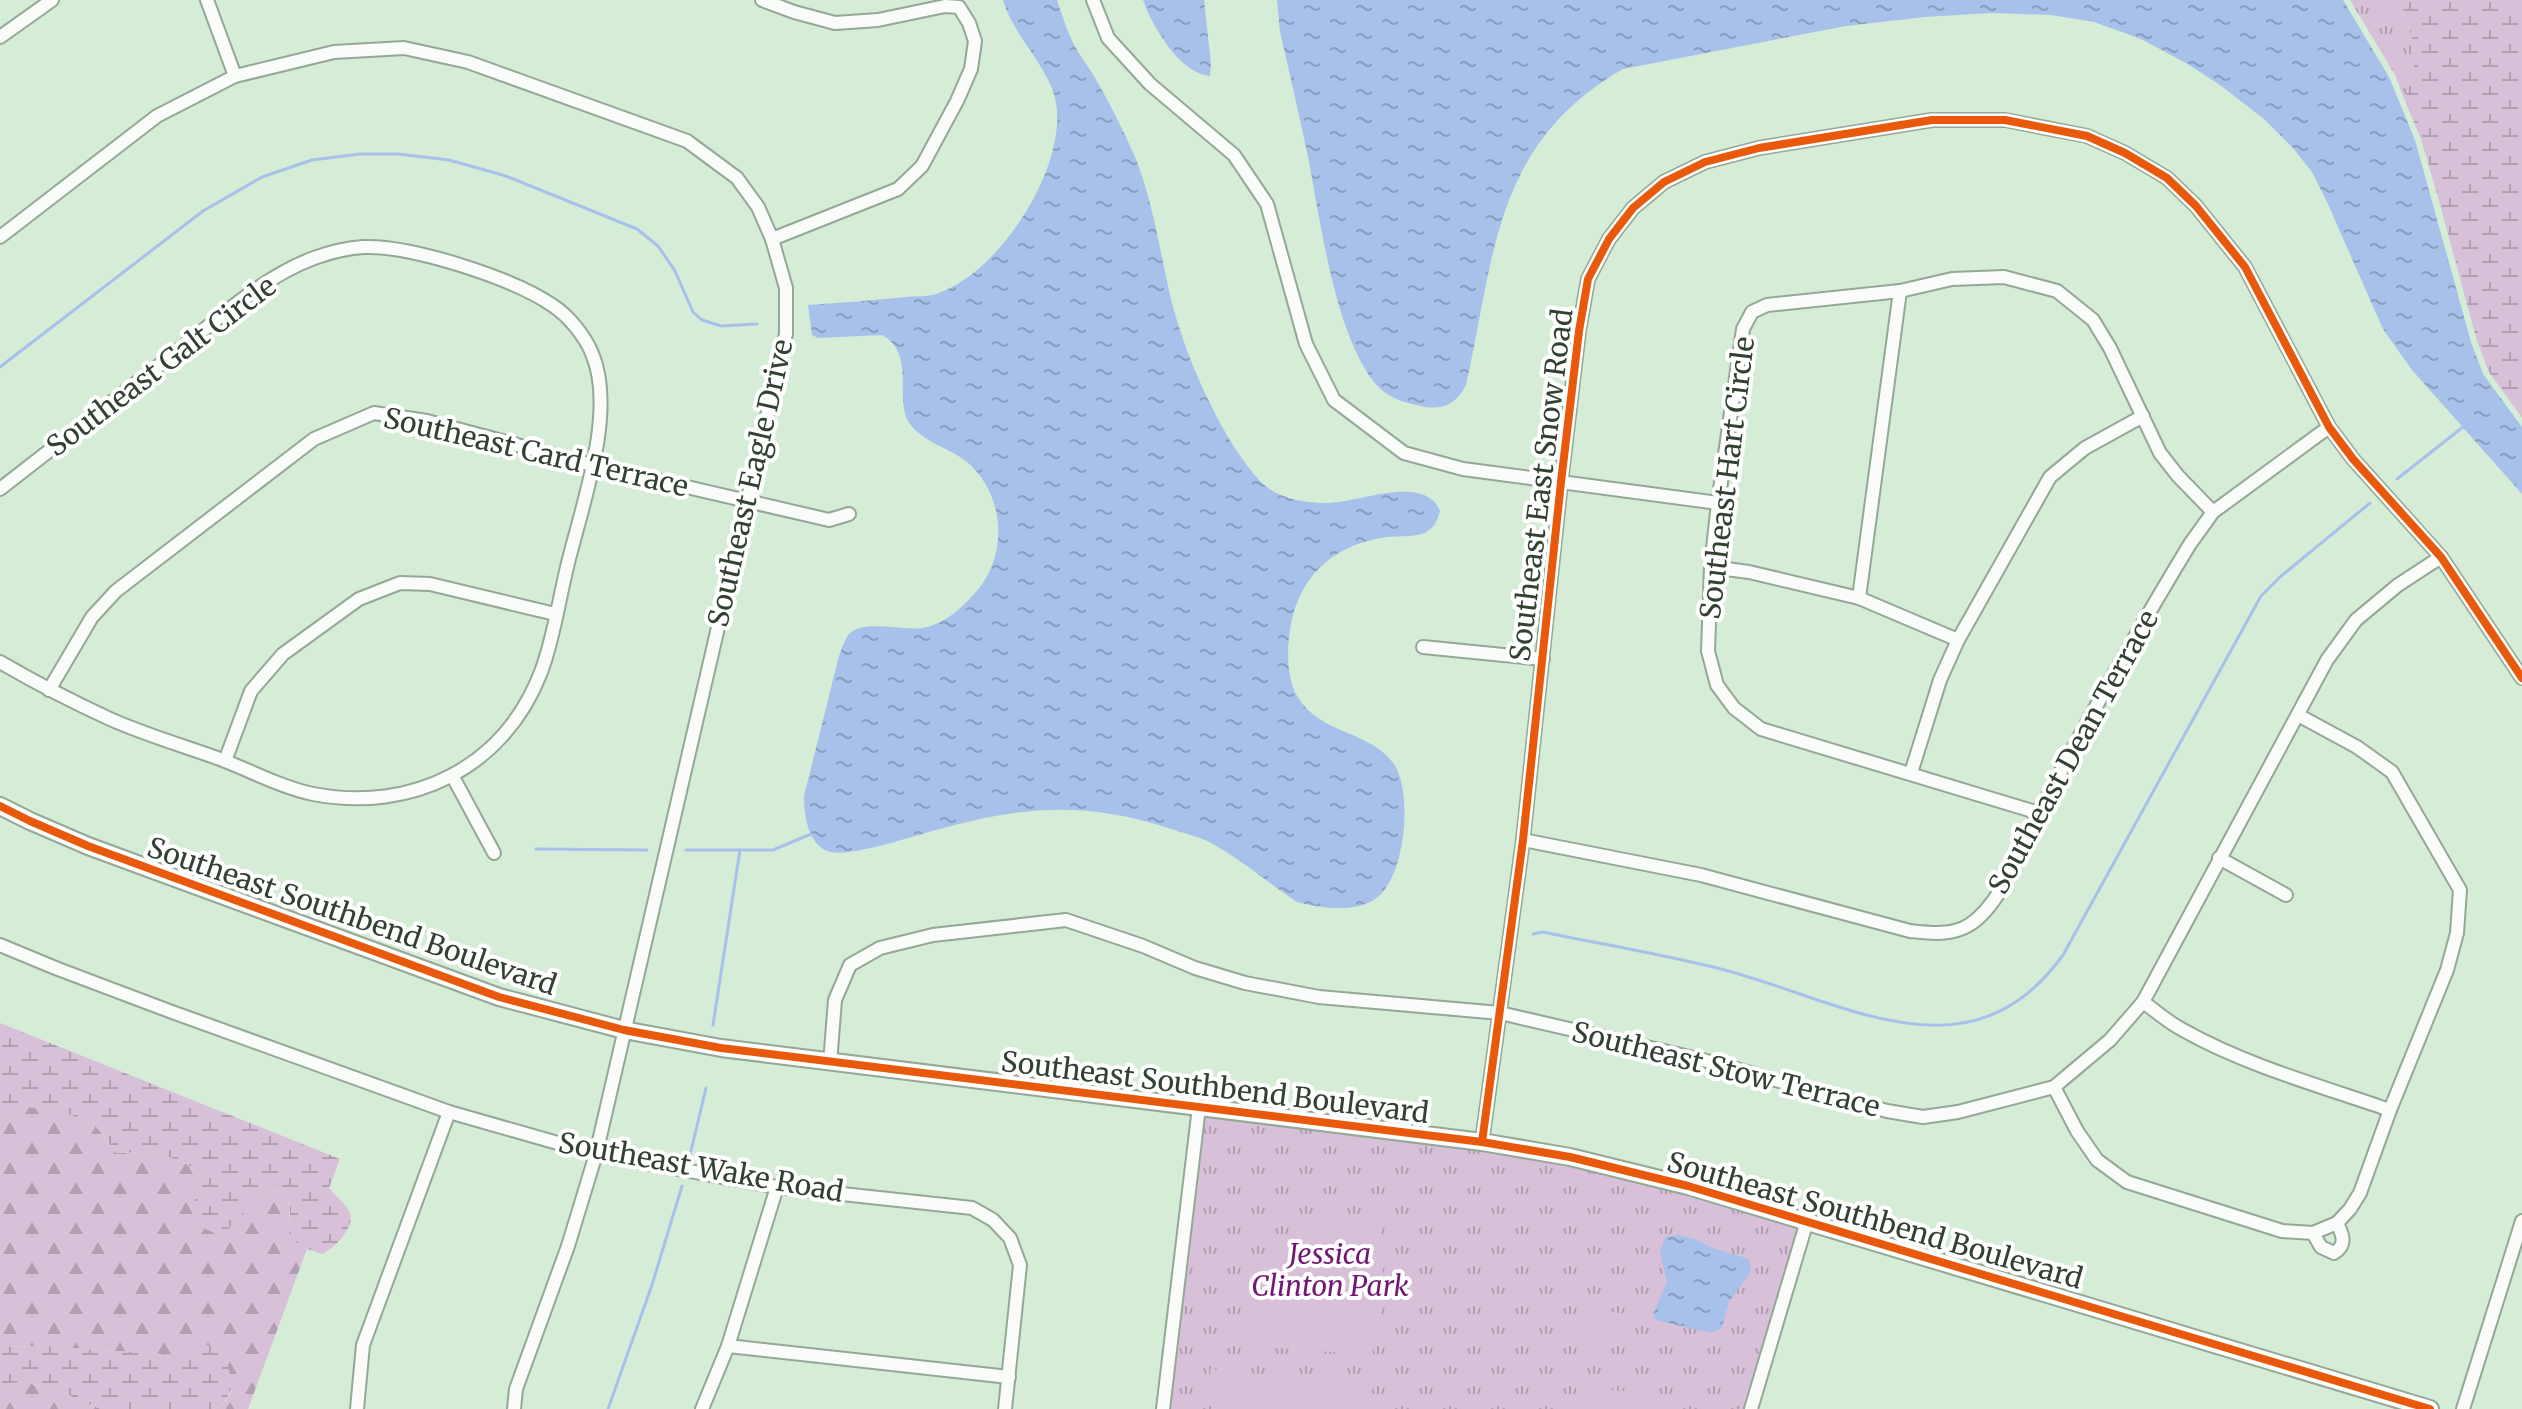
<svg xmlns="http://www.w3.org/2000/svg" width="2522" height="1409" font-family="Merriweather,serif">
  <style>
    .grass { fill: url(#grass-tufts) }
    .forest { fill: url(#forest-firs) }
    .wetland { fill: url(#wetland-marsh) }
    .pitch { fill: #d9c0d9 }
    .water { fill: url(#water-ripples) }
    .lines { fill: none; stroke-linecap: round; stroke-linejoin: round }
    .stream { stroke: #a7c1eb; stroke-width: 3 }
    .street-casing { stroke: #95a797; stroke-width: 16 }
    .secondary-casing { stroke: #95a797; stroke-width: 20 }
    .street { stroke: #f9fcf9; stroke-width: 12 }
    .secondary { stroke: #f9fcf9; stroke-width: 16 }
    .cycleway-casing { stroke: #fff; stroke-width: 13 }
    .cycleway { stroke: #e8590c; stroke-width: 8 }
    .labels { text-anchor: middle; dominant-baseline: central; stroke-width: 8; stroke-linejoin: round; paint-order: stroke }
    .street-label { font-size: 28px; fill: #314233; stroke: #fff }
    .park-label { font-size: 28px; font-style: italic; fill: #721773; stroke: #fff }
  </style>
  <defs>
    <pattern id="grass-tufts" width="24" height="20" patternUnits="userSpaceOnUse" patternTransform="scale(2)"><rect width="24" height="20" fill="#d9c0d9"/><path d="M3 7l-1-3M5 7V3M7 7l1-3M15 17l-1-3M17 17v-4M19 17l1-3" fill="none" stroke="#b19eb1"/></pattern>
    <pattern id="forest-firs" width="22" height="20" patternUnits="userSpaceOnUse" patternTransform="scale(2)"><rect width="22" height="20" fill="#d9c0d9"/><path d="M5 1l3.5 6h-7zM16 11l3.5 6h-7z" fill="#b19eb1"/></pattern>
    <pattern id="wetland-marsh" width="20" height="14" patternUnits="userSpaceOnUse" patternTransform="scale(2)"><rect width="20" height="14" fill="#d9c0d9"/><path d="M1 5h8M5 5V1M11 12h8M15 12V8" fill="none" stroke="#b19eb1"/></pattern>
    <pattern id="water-ripples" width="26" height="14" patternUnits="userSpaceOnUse" patternTransform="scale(2)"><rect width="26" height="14" fill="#a7c1eb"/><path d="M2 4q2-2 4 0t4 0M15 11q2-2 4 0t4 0" fill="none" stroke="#899ebf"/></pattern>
  </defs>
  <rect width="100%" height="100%" fill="#d5ecd7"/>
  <g class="grass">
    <polygon points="2350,0 2400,0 2412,38 2415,62 2405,101 2395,75"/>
    <polygon points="1205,1117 1498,1151 1651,1184 1800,1225 1745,1409 1170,1409"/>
  </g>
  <g class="forest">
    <path d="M29,1107L57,1111L93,1122L116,1153C149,1152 176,1153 202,1175L194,1203L237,1221C252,1200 255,1191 283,1190L289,1194C291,1215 284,1236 307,1249L248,1409H213C222,1406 227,1401 231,1392L193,1348L176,1355L39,1346L0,1347V1119Z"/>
    <polygon points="18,1382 50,1387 101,1409 0,1409 0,1386"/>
  </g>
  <g class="wetland">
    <polygon points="2400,0 2522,0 2522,418 2489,372 2477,341 2439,201 2421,139 2405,101 2415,62 2412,38"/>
    <path d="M0,1023L340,1159L329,1188C335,1195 347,1205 350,1213C355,1228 334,1248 323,1254C279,1242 293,1229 289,1195L283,1190C248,1191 256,1203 236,1222C231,1227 225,1231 220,1235L195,1225L194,1203L202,1175C177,1153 148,1152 116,1153L93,1122L57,1111L29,1107L0,1119Z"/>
    <path d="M202,1344C232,1348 244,1400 213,1409H101L50,1387L18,1382L0,1386V1347L39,1346L176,1355Z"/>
  </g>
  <g class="pitch">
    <path d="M1360,1222L1379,1223L1384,1288L1372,1355L1252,1346C1251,1328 1250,1306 1259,1290C1271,1267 1298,1239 1322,1229C1334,1224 1348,1223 1360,1222Z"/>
    <polygon points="1580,1309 1629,1314 1626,1344 1577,1338"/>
    <polygon points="1210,1369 1373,1385 1369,1409 1212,1409"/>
    <polygon points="1577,1387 1680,1396 1678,1409 1573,1409"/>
  </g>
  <g class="water">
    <path d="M1003,0H1057C1062,15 1067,31 1074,45C1080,56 1088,66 1094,76C1109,102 1123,129 1135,157C1154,204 1160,254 1172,303C1186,358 1222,440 1260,481C1279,501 1313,505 1339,502C1367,499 1426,476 1440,511C1437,522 1433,530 1422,534C1411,537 1397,536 1386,537C1337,545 1304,570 1292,619C1287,642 1285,674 1297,696C1320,735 1370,730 1394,764C1413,793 1406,880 1374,900C1352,913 1320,908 1297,902C1268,883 1241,859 1211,843C1198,836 1180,832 1165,827C1086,802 1024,806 944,828C918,834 854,857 831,852C808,847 804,815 804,796L839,656C842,649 844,640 849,634C866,618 906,633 927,627C948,622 966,604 980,587C1009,549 1003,492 966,461C949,448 923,442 910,424C893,400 917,354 882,335L818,338L812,335L808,305C841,303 873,300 906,297C915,296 927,297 936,294C999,274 1067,168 1056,103C1051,69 1013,36 1003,0Z"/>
    <path d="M1143,0H1204L1211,64L1210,76C1180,74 1152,26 1143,0Z"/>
    <path d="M1277,0H2343L2389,77L2415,140L2471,342L2483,374L2522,427V494L2412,370L2383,329L2327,202L2312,172L2292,147L2264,119L2220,85L2186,63L2141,39L2094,22L2051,15L1991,13L1925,17L1846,26L1623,69C1493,144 1495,256 1466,385C1457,404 1441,411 1421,406C1402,402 1387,398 1374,382C1335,332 1321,225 1309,162C1300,119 1290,75 1280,32Z"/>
    <polygon points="1678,1235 1696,1239 1710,1247 1749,1259 1751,1271 1729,1302 1722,1328 1711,1333 1656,1320 1653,1314 1667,1282 1660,1252 1665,1237"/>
  </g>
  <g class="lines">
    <g class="stream">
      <polyline points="0,367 203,211 262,177 312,160 360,154 398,154 449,160 506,176 637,229 658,246 675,271 693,312 702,320 721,326 757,324"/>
      <polyline points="2397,479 2463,427"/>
      <polyline points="536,849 647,850"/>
      <polyline points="686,850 773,850 811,834"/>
      <path d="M1533,934L1543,932C1601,944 1660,954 1717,968C1839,998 1968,1087 2063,955L2261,596L2280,577L2370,503"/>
      <polyline points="713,1025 740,850"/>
      <polyline points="689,1159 706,1088"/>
      <polyline points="608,1409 652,1285 682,1186"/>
    </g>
    <g class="street-casing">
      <g id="street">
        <polyline points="207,0 235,76"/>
        <polyline points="762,0 794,12 835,23 878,20 945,6 959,7 969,23 975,41 971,69 957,101 922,166 898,189 772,239"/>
        <polyline points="1093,0 1108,38 1150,84 1234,155 1267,204 1306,344 1334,400 1404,453 1463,469 1718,503"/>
        <polyline points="0,37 52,0"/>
        <polyline points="0,237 157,116 235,76 334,52 404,48 468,62 687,141 737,178 758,207 772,239 786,288 786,334 596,1154 568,1246 516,1389 514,1409"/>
        <path d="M0,489C61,441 123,394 184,346C224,314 265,276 314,258C328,253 348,248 363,247C411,245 512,278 552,305C569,316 586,337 593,356C616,414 581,508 567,567C559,600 553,641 541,672C504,768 412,813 313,794C283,788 249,770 220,759C184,746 146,735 110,719C73,702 36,683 0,662"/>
        <polyline points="1711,567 1749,572 1859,598 1958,640"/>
        <polyline points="1859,598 1900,291"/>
        <polyline points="1423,647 1543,659"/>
        <polyline points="49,690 92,617 116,591 314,439 374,413 427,421 592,465 829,520 849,514"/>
        <polyline points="225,761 251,691 283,654 359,599 400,583 430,584 555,614"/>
        <polyline points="1911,773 1940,680 1958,640 2050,477 2085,448 2143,416"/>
        <polyline points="453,777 494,853"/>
        <polyline points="2039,813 1761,729 1734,708 1717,685 1708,651 1711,567 1718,503 1743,329 1752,312 1767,305 1900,291 1952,279 2004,277 2057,291 2093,320 2110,348 2160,453 2178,476 2213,512"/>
        <path d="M1523,840L1701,875L1910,931C1930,933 1951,936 1969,925C2002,905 2022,844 2040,811C2087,721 2137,631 2190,544L2213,512L2329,427"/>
        <polyline points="2219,858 2286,895"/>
        <polyline points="0,945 58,969 172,1012 449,1112 596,1154 777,1187 972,1208 993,1220 1010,1238 1020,1265 1005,1409"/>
        <path d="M2143,1002C2156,1011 2169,1023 2183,1030C2247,1066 2321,1086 2390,1110"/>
        <polyline points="830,1063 835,1000 850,965 880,948 933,935 1066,920 1143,946 1195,968 1245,983 1319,997 1500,1013 1711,1062 1887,1111 1923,1117 1958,1112 2054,1087 2110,1040 2143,1002 2327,660 2356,620 2398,585 2441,557"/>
        <polyline points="2054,1087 2077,1131 2097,1160 2127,1182 2282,1231 2313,1233 2337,1223 2350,1209 2360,1193 2390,1110 2447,970 2457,933 2460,890 2392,772 2357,747 2298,715"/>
        <polyline points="1482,1142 1523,840 1561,482 1579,331 1588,279 1609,239 1633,208 1664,182 1705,162 1759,148 1932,120 2005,120 2087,136 2125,153 2167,178 2196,206 2245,267 2329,427 2353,459 2441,557 2522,678"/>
        <path d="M2313,1233L2321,1247L2334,1253C2347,1245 2343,1235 2337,1223"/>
        <polyline points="728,1346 1009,1377"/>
        <polyline points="357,1409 363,1345 449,1112"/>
        <polyline points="702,1409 728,1346 777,1187"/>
        <polyline points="1163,1409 1199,1107"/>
        <polyline points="1751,1409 1807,1221"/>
        <polyline points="2463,1409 2522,1221"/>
      </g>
    </g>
    <g class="secondary-casing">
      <polyline id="secondary" points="0,806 30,821 88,846 499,997 624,1030 721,1048 1482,1142 1570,1157 1688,1186 2430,1409"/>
    </g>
    <use href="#street" class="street"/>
    <use href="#secondary" class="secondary"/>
    <g class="cycleway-casing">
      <g id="cycleway">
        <polyline points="0,806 30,821 88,846 499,997 624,1030 721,1048 1482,1142 1570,1157 1688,1186 2430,1409"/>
        <polyline points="1482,1142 1523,840 1561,482 1579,331 1588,279 1609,239 1633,208 1664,182 1705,162 1759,148 1932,120 2005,120 2087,136 2125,153 2167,178 2196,206 2245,267 2329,427 2353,459 2441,557 2522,678"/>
      </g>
    </g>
    <use href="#cycleway" class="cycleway"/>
  </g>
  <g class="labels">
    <g class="street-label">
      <text transform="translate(161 366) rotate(-37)">Southeast Galt Circle</text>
      <text transform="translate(536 452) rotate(13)">Southeast Card Terrace</text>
      <text transform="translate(1727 478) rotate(-83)">Southeast Hart Circle</text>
      <text transform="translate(750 483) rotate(-77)">Southeast Eagle Drive</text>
      <text transform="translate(1541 485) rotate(-83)">Southeast East Snow Road</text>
      <text transform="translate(2073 752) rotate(-61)">Southeast Dean Terrace</text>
      <text transform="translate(352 916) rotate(19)">Southeast Southbend Boulevard</text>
      <text transform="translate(1726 1069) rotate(14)">Southeast Stow Terrace</text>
      <text transform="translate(1215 1087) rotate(7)">Southeast Southbend Boulevard</text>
      <text transform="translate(701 1167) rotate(10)">Southeast Wake Road</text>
      <text transform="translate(1875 1220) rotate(16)">Southeast Southbend Boulevard</text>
    </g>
    <g class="park-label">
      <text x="1330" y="1254">Jessica<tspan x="1330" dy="32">Clinton Park</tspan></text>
    </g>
  </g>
</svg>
